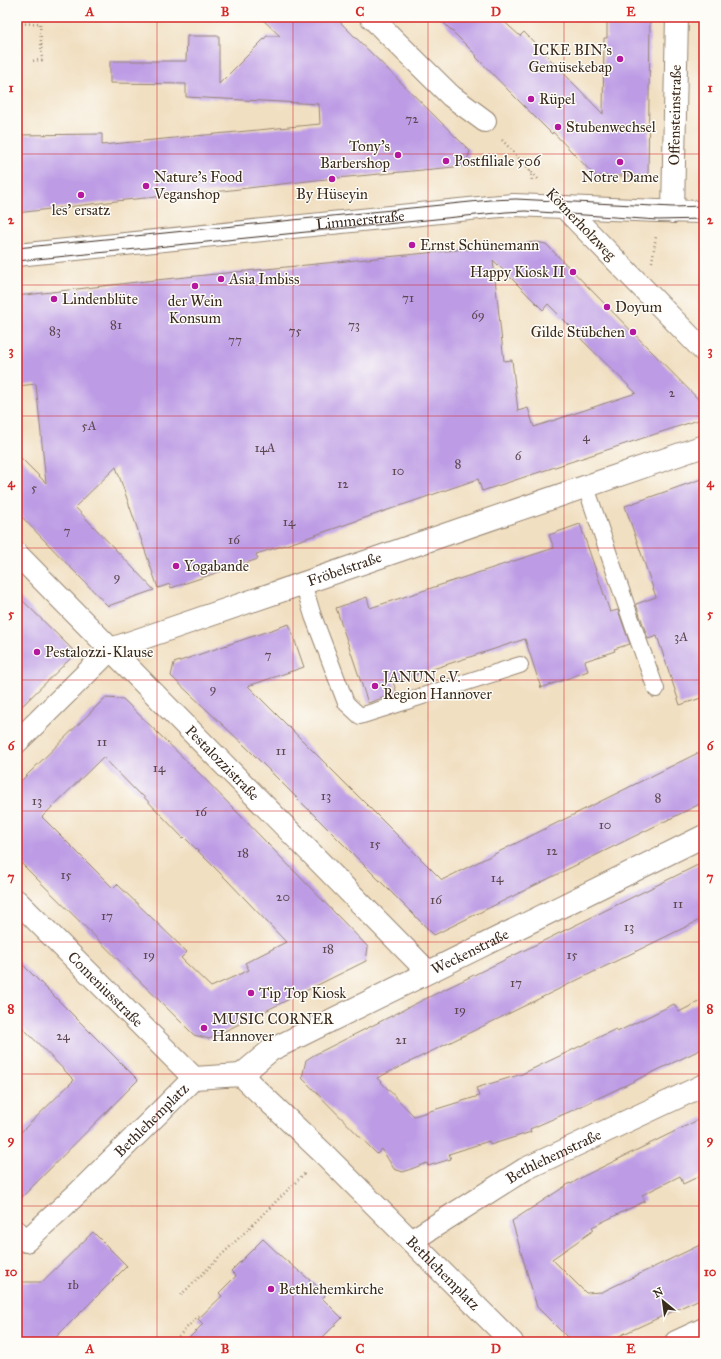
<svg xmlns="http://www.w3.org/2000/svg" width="721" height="1359" font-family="'IM FELL Great Primer',serif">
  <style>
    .building { fill: #bd9ce5; fill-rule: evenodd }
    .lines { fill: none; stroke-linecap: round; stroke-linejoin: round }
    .service-casing { stroke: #968470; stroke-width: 18 }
    .pedestrian-casing { stroke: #968470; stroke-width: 24 }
    .minor-casing { stroke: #968470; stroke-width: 24 }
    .tertiary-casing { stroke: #968470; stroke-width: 24 }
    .path { stroke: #968470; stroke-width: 2.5; stroke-dasharray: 1 3; stroke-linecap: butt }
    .service { stroke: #fff; stroke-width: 16 }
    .pedestrian { stroke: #fff; stroke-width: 22 }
    .minor { stroke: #fff; stroke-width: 22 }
    .tertiary { stroke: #fff; stroke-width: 22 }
    .tram { stroke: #3b2a1e; stroke-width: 1 }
    .grid { fill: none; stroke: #d62828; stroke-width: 1; stroke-opacity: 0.55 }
    .poi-dot { fill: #b5179e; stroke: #fdfcf7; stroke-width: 1.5 }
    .labels { text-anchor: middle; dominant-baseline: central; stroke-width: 3; stroke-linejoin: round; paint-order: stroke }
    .number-label { font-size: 13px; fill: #5c4650 }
    .poi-label { font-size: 15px; fill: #3b2a1e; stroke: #fdfcf7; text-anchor: start }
    .street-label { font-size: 15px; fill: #3b2a1e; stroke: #fdfcf7 }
    .neatline { fill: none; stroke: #d62828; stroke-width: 1.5 }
    .grid-label { font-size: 13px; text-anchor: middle; font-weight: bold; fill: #d62828 }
  </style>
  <rect width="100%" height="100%" fill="#fdfcf7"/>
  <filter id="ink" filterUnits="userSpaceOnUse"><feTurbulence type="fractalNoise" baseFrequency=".025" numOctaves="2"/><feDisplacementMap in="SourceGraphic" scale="8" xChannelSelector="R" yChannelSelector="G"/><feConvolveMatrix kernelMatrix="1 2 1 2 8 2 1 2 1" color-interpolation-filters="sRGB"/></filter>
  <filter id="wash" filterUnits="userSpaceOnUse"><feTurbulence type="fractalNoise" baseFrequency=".012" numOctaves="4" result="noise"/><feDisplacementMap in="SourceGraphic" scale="16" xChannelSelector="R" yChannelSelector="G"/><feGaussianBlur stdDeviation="0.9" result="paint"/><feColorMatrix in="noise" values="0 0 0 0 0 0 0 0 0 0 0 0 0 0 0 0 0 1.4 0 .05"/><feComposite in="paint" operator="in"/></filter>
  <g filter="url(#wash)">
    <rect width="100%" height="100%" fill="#f1dfc1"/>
    <g id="blocks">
      <g class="building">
        <polygon points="260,17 335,17 470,151 465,166 316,180 197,194 197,193 125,200 17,213 17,135 102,134 102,145 320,124 319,104 186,97 186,84 110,83 110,61 186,61 187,36 219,36 219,84 267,36 280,36"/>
        <polygon points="438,17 499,17 520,36 524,32 603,114 604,38 607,38 607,17 650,17 648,176 595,176 553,132 552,134 513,95 476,57 477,56"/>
        <path d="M537,242L546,244L704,405L701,419L482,491L478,479L292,543L256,554L258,559L171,588L170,584L158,588L116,467L75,507L154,590L108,606L17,512V454L46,483L36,384L17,386V296L146,281ZM493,260L543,310L548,304L579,335L578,336L636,393L534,427L528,408L518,411L512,360L504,361Z"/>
        <polygon points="704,478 704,697 680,705 657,636 648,639 636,604 656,597 625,506"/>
        <polygon points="580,524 610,612 618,610 630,644 614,649 615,651 585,661 588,671 541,688 525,639 393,682 397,693 368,703 336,608 367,597 370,608 554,548 549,535"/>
        <polygon points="17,595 76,653 17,711"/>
        <polygon points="289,624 304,667 248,686 442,880 704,750 704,802 434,935 243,744 171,676 174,663"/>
        <path d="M105,698L123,699L200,774L368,947L366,961L209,1039L194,1035L17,859V785ZM103,757L140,795L141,794L183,838L184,837L227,880L286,942L245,963L249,970L211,987L181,958L187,952L117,884L113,888L42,817Z"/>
        <polygon points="704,862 704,918 377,1078 414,1116 479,1096 476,1088 522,1074 616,1029 617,1032 674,1004 679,1012 704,999 704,1048 571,1111 530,1129 531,1132 490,1145 489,1141 449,1154 451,1159 428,1166 427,1163 403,1172 394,1169 382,1149 377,1154 302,1078 306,1060 314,1055 421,1001"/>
        <polygon points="17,959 138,1080 17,1202 17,1136 74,1080 17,1022"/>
        <polygon points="704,1117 704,1174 683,1184 680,1176 642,1195 645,1201 592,1227 594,1230 552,1259 586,1293 602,1292 704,1243 704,1297 606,1342 572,1342 537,1307 512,1221 570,1183 571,1184 584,1176"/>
        <polygon points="93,1232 127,1266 51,1342 17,1342 17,1282 42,1282"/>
        <polygon points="263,1239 283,1258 316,1285 323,1292 325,1296 322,1298 342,1318 318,1342 185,1342 203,1324 198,1319 222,1296 219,1293 236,1276 231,1271"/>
      </g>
    </g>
  </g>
  <g filter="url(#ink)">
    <use href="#blocks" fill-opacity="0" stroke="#968470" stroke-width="1"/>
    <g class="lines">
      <g class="service-casing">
        <g id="service">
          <polyline points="586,487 636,634 656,689"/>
          <polyline points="303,583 313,616 346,703 360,716 520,665"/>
        </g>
      </g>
      <g class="pedestrian-casing">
        <g id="pedestrian">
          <polyline points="659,211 704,212"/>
          <polyline points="673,212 674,161"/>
        </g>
      </g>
      <g class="minor-casing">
        <g id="minor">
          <polyline points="371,17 451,96 485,121"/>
          <polyline points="674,161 677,17"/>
          <polyline points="564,207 658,211"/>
          <path id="s1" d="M17,554L428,972"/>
          <path id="s2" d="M17,742L111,649L704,446"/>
          <path id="s3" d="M17,901L194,1078"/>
          <path id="s4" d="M241,1075L271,1050L704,836"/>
          <path id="s5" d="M17,1232L26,1241L79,1192L194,1078L241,1075L324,1154L512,1342"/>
          <path id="s6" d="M411,1241L525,1169L704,1085"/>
          <polyline points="676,1342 704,1329"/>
        </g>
      </g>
      <g class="tertiary-casing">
        <g id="tertiary">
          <path id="s7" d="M17,255L489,207L514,205L564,207L704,351"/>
        </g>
      </g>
      <g class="path">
        <polyline points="17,24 40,23 42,60 31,61"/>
        <polyline points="502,140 539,180"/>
        <polyline points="531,171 532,182"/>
        <polyline points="652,262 656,236"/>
        <polyline points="181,1295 306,1172"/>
        <polyline points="173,1342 200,1314"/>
      </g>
      <use href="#service" class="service"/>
      <use href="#pedestrian" class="pedestrian"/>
      <use href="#minor" class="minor"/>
      <use href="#tertiary" class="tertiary"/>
      <g class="tram">
        <polyline points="17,248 490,200 516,199 673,207 704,206"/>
        <polyline points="17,261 506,212 525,211 658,220 704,219"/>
      </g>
    </g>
  </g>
  <path class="grid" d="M157,17V1342M293,17V1342M428,17V1342M564,17V1342M17,154H704M17,285H704M17,416H704M17,548H704M17,680H704M17,811H704M17,942H704M17,1074H704M17,1206H704"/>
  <g class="poi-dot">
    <circle cx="620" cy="59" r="4"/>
    <circle cx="531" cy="99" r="4"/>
    <circle cx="558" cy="127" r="4"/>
    <circle cx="398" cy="155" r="4"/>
    <circle cx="446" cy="161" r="4"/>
    <circle cx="620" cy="162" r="4"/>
    <circle cx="332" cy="179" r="4"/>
    <circle cx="146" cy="186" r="4"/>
    <circle cx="81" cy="195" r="4"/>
    <circle cx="412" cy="245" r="4"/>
    <circle cx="573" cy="272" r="4"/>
    <circle cx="221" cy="279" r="4"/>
    <circle cx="195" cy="286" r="4"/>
    <circle cx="54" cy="299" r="4"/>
    <circle cx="607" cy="307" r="4"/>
    <circle cx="633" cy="332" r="4"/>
    <circle cx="176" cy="566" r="4"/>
    <circle cx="37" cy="652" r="4"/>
    <circle cx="375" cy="686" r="4"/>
    <circle cx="251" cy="993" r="4"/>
    <circle cx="204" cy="1028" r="4"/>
    <circle cx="271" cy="1289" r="4"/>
  </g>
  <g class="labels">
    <g class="number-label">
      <text x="412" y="119">72</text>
      <text x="408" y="298">71</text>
      <text x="478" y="315">69</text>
      <text x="116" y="325">81</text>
      <text x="354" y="325">73</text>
      <text x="55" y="331">83</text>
      <text x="295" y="331">75</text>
      <text x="235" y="340">77</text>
      <text x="672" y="393">2</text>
      <text x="89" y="426">5A</text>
      <text x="586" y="437">4</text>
      <text x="265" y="448">14A</text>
      <text x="518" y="456">6</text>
      <text x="458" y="464">8</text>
      <text x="398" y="471">10</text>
      <text x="343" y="484">12</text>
      <text x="34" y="488">5</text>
      <text x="289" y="522">14</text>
      <text x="67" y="531">7</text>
      <text x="234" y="540">16</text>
      <text x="117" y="577">9</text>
      <text x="681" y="637">3A</text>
      <text x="268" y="655">7</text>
      <text x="213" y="689">9</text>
      <text x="102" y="742">11</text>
      <text x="281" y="751">11</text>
      <text x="159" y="768">14</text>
      <text x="326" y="796">13</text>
      <text x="658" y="798">8</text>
      <text x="37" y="801">13</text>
      <text x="201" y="812">16</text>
      <text x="605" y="825">10</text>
      <text x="375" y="844">15</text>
      <text x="552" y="851">12</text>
      <text x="243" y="853">18</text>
      <text x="66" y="875">15</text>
      <text x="497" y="878">14</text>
      <text x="283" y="897">20</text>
      <text x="436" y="900">16</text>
      <text x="678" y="904">11</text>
      <text x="107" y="916">17</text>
      <text x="629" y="927">13</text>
      <text x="328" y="949">18</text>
      <text x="149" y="955">19</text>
      <text x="572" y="955">15</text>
      <text x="516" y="983">17</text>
      <text x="460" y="1010">19</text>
      <text x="63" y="1036">24</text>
      <text x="401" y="1040">21</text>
      <text x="73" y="1285">1b</text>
    </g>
    <g class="poi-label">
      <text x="612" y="50" text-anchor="end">ICKE BIN's<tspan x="612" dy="17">Gemüsekebap</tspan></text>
      <text x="539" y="99">Rüpel</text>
      <text x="566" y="127">Stubenwechsel</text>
      <text x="390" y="146" text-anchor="end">Tony's<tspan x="390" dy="17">Barbershop</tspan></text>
      <text x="454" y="161">Postfiliale 506</text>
      <text x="154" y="177">Nature's Food<tspan x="154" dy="17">Veganshop</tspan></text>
      <text x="620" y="177" text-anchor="middle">Notre Dame</text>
      <text x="332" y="194" text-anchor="middle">By Hüseyin</text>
      <text x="81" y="210" text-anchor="middle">les' ersatz</text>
      <text x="420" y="245">Ernst Schünemann</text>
      <text x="565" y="272" text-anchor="end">Happy Kiosk II</text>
      <text x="229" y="279">Asia Imbiss</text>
      <text x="62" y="299">Lindenblüte</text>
      <text x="195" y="301" text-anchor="middle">der Wein<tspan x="195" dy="17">Konsum</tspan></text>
      <text x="615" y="307">Doyum</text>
      <text x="625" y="332" text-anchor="end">Gilde Stübchen</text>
      <text x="184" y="566">Yogabande</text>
      <text x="45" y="652">Pestalozzi-Klause</text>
      <text x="383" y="677">JANUN e.V.<tspan x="383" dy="17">Region Hannover</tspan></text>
      <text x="259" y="993">Tip Top Kiosk</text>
      <text x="212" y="1019">MUSIC CORNER<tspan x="212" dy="17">Hannover</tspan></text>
      <text x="279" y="1289">Bethlehemkirche</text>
    </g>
    <g class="street-label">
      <text transform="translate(675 115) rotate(-89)">Offensteinstraße</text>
      <text stroke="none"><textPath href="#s7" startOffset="345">Limmerstraße</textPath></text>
      <text transform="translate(581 224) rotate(46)">Kötnerholzweg</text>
      <text stroke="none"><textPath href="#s2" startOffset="379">Fröbelstraße</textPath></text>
      <text stroke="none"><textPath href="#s1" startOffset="293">Pestalozzistraße</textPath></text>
      <text stroke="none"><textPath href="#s4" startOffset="261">Weckenstraße</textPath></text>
      <text stroke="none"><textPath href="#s3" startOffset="125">Comeniusstraße</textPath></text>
      <text stroke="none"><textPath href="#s5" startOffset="187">Bethlehemplatz</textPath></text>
      <text stroke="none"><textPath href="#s6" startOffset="166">Bethlehemstraße</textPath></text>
      <text stroke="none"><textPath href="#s5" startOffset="577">Bethlehemplatz</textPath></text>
    </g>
  </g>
  <rect width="721" height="1359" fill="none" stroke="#fdfcf7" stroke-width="44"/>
  <g transform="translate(663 1301) rotate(331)" stroke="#fdfcf7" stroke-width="3" paint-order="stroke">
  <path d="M0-3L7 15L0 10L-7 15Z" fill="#3b2a1e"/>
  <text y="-6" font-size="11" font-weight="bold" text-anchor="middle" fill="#3b2a1e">N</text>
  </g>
  <rect x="22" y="22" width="677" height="1315" class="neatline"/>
  <g class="grid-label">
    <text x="90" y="16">A</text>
    <text x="225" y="16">B</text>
    <text x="360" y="16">C</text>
    <text x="496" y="16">D</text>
    <text x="631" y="16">E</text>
    <text x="11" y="92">1</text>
    <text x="710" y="92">1</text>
    <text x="11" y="224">2</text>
    <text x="710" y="224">2</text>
    <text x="11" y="355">3</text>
    <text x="710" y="355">3</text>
    <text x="11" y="487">4</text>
    <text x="710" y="487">4</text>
    <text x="11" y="618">5</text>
    <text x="710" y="618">5</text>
    <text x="11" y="750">6</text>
    <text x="710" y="750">6</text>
    <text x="11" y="881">7</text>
    <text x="710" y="881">7</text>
    <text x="11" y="1013">8</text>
    <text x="710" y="1013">8</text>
    <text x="11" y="1144">9</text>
    <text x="710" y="1144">9</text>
    <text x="11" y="1276">10</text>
    <text x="710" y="1276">10</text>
    <text x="90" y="1353">A</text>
    <text x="225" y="1353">B</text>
    <text x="360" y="1353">C</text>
    <text x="496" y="1353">D</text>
    <text x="631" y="1353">E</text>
  </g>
</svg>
